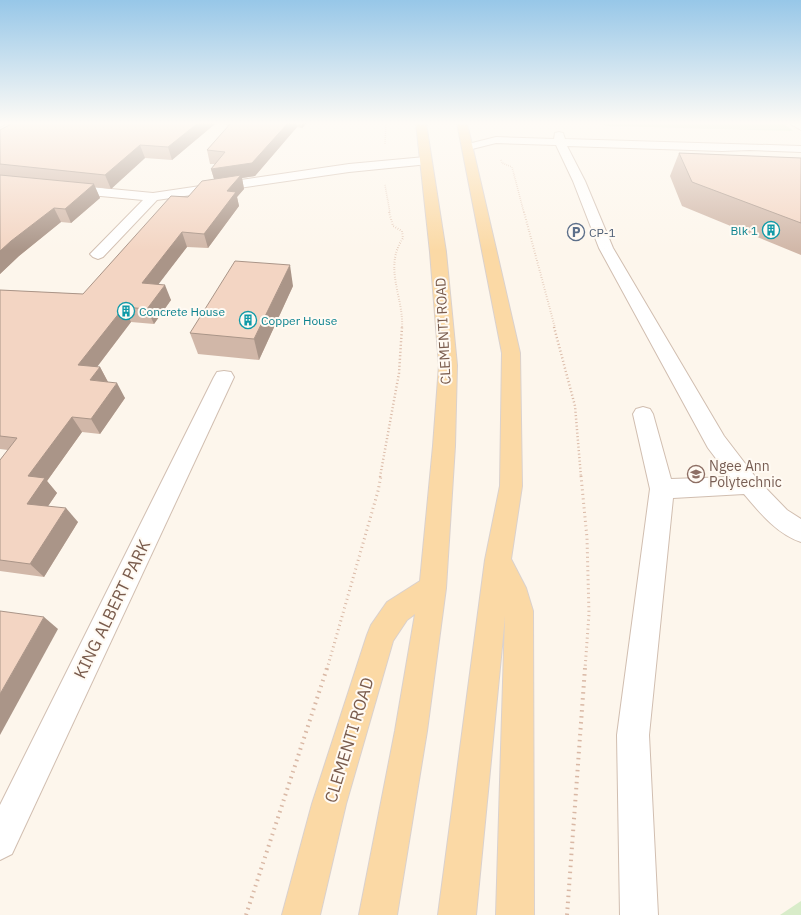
<svg xmlns="http://www.w3.org/2000/svg" width="801" height="915" font-family="'IBM Plex Sans',sans-serif">
  <style>
    .green { fill: #d8ecc9 }
    .lines { fill: none; stroke-linecap: round; stroke-linejoin: round }
    .minor-casing { stroke: #d1beb0; stroke-width: 2 }
    .major-casing { stroke: #dad1cd; stroke-width: 2 }
    .path-far4 { stroke: #d9b8a5; stroke-width: 1.5; stroke-dasharray: 0.5 1.5; stroke-linecap: butt }
    .path-far3 { stroke: #d9b8a5; stroke-width: 2; stroke-dasharray: 0.5 2; stroke-linecap: butt }
    .path-far2 { stroke: #d9b8a5; stroke-width: 2.5; stroke-dasharray: 1 2.5; stroke-linecap: butt }
    .path-far1 { stroke: #d9b8a5; stroke-width: 3; stroke-dasharray: 1 3.5; stroke-linecap: butt }
    .path { stroke: #d9b8a5; stroke-width: 4; stroke-dasharray: 1.5 4.5; stroke-linecap: butt }
    .minor { fill: #fff; fill-rule: evenodd }
    .major { fill: #fbd9a5; fill-rule: evenodd }
    .wall { fill: #d1b7a8 }
    .shaded-wall { fill: #aa9588 }
    .building { fill: #f3d5c3; stroke: #aa9588 }
    .labels { text-anchor: middle; dominant-baseline: central; stroke-width: 4; stroke-linejoin: round; paint-order: stroke }
    .far-culture-label { font-size: 12px; fill: #0d838f; stroke: #fffaf3; text-anchor: start }
    .far-service-label { font-size: 12px; fill: #4e5e75; stroke: #fffaf3; text-anchor: start }
    .street-label { font-size: 14px; fill: #7a5c4d; stroke: #fffaf3 }
    .education-label { font-size: 14px; fill: #785e54; stroke: #fffaf3; text-anchor: start }
    .near-street-label { font-size: 17px; fill: #7a5c4d; stroke: #fffaf3 }
  </style>
  <rect width="100%" height="100%" fill="#fdf6ec"/>
  <g class="green">
    <polygon points="599,123 783,123 793,131 607,126"/>
    <polygon points="801,901 801,915 780,915"/>
  </g>
  <g class="lines">
    <g class="minor-casing">
      <g id="minor">
        <polygon points="0,123 7,123 0,127"/>
        <polygon points="789,123 801,123 801,130"/>
        <path d="M559,132L563,133L565,139L801,146V152L750,150L722,151L567,146L585,181L613,248L724,436L757,479L787,510L801,519V542C777,534 760,513 744,494L673,498L649,735L658,915H620L617,735L650,489L633,414L636,409L643,407L650,409L653,414L671,479L730,477L708,448L599,248L573,181L556,145L496,143L468,150L464,149L462,147L464,145L496,137L554,139L555,133Z"/>
        <polygon points="425,157 429,158 431,161 429,164 349,172 157,200 103,257 98,259 93,257 90,254 93,251 143,200 69,193 64,192 63,189 64,186 69,185 153,193 349,164"/>
        <polygon points="224,371 231,372 234,377 12,854 0,860 0,805 214,377 217,372"/>
      </g>
    </g>
    <g class="major-casing">
      <g id="major">
        <polygon points="416,123 426,123 446,252 457,365 455,446 446,588 427,731 397,915 359,915 395,731 415,614 407,620 393,641 346,804 320,915 282,915 312,804 367,635 371,625 387,602 420,581 433,446 439,365 430,252"/>
        <polygon points="457,123 467,123 520,353 522,486 511,559 526,588 533,611 534,915 496,915 505,616 476,915 438,915 485,560 500,486 502,353"/>
      </g>
    </g>
    <g class="path-far4">
      <polyline points="385,144 386,123"/>
      <polyline points="501,160 502,163 512,167 524,213"/>
      <polyline points="385,185 390,213"/>
    </g>
    <g class="path-far3">
      <path d="M389,212L393,226L402,231L403,238C383,268 404,297 402,328"/>
      <polyline points="524,212 555,328"/>
    </g>
    <g class="path-far2">
      <polyline points="554,327 575,406 581,477"/>
      <polyline points="380,477 399,373 402,327"/>
    </g>
    <g class="path-far1">
      <polyline points="581,476 587,538 589,614 585,669"/>
      <polyline points="327,669 378,491 381,476"/>
    </g>
    <g class="path">
      <polyline points="246,915 327,668"/>
      <polyline points="567,915 585,668"/>
    </g>
    <use href="#minor" class="minor"/>
    <use href="#major" class="major"/>
  </g>
  <g class="wall">
    <polygon points="216,123 172,160 145,158 111,189 95,187 100,198 71,223 61,222 19,256 0,274 0,130"/>
    <polygon points="224,123 307,123 302,128 297,127 255,176 242,178 244,189 237,197 239,206 208,248 187,247 158,284 171,300 154,324 131,322 97,367 100,367 108,382 125,398 100,434 82,432 47,481 57,493 48,506 78,522 44,577 0,571 0,460 8,450 0,449 0,290 83,294 188,197 214,179 211,169 215,164 210,164 207,150 228,126"/>
    <polygon points="679,153 801,158 801,255 682,206 670,176"/>
    <polygon points="293,286 259,360 198,354 190,333"/>
  </g>
  <g class="shaded-wall">
    <polygon points="198,123 216,123 172,160 168,147"/>
    <polygon points="288,123 296,123 297,127 255,176 242,178 244,189 237,197 239,206 208,248 204,234 215,182 211,169"/>
    <polygon points="302,123 307,123 302,128"/>
    <polygon points="140,145 145,158 111,189 105,175"/>
    <polygon points="94,184 100,198 71,223 65,209"/>
    <polygon points="54,208 61,222 19,256 0,274 0,251 11,241"/>
    <polygon points="182,232 187,247 148,298 142,283"/>
    <polygon points="290,265 293,286 259,360 254,339"/>
    <polygon points="165,285 171,300 154,324 147,309"/>
    <polygon points="124,307 131,322 87,380 78,365"/>
    <polygon points="100,367 108,382 90,380"/>
    <polygon points="117,383 125,398 100,434 91,419"/>
    <polygon points="72,417 82,432 47,481 57,493 40,518 27,504 28,476"/>
    <polygon points="66,508 78,522 44,577 30,564"/>
    <polygon points="44,617 58,629 0,735 0,694"/>
  </g>
  <g class="building">
    <polygon points="13,123 198,123 168,147 140,145 105,175 0,164 0,130"/>
    <polygon points="231,123 288,123 252,163 211,169 225,152 207,150"/>
    <polygon points="679,153 801,158 801,223 692,182"/>
    <polygon points="0,175 94,184 65,209 54,208 11,241 0,251"/>
    <polygon points="241,175 227,191 236,192 204,234 182,232 142,283 165,285 147,309 124,307 78,365 100,367 90,380 117,383 91,419 72,417 28,476 45,478 27,504 66,508 30,564 0,560 0,460 17,438 0,436 0,290 83,294 171,196 188,197 202,181"/>
    <polygon points="235,261 290,265 254,339 190,333"/>
    <polygon points="0,611 44,617 0,694"/>
  </g>
  <linearGradient id="sky" x2="0" y2="1"><stop stop-color="#97c7e8"/><stop offset="0.49" stop-color="#fefbf6"/><stop offset="1" stop-color="#fefbf6" stop-opacity="0"/></linearGradient>
  <rect width="801" height="251" fill="url(#sky)"/>
  <defs>
    <g id="building-ring" transform="scale(0.9)"><circle r="9.5" fill="#fffaf3" stroke="#0f9aa8" stroke-width="1.5"/><path d="M-4-6H4V6H1V3H-1V6H-4ZM-2.5-4.3h1.7v1.8h-1.7ZM.8-4.3h1.7v1.8H.8ZM-2.5-1h1.7V.8h-1.7ZM.8-1h1.7V.8H.8Z" fill="#0f9aa8"/></g>
    <g id="parking-ring" transform="scale(0.9)"><circle r="9.5" fill="#fffaf3" stroke="#5c6f8a" stroke-width="1.5"/><path d="M-3.5-5.5H1a3.5 3.5 0 0 1 0 7H-1V5.5H-3.5ZM-1-3.4V-.6H.8a1.4 1.4 0 0 0 0-2.8Z" fill="#5c6f8a"/></g>
    <g id="university-ring" transform="scale(0.9)"><circle r="9.5" fill="#fffaf3" stroke="#8d6e63" stroke-width="1.5"/><path d="M0-5L7-2L0 1L-7-2ZM-4 1L0 2.5L4 1V4Q0 6-4 4Z" fill="#8d6e63"/></g>
  </defs>
  <g fill-rule="evenodd">
    <use href="#building-ring" x="771" y="230"/>
    <use href="#parking-ring" x="576" y="232"/>
    <use href="#building-ring" x="126" y="311"/>
    <use href="#building-ring" x="248" y="320"/>
    <use href="#university-ring" x="696" y="474"/>
  </g>
  <g class="labels">
    <g class="far-culture-label">
      <text x="758" y="230" text-anchor="end">Blk 1</text>
      <text x="139" y="311">Concrete House</text>
      <text x="261" y="320">Copper House</text>
    </g>
    <g class="far-service-label">
      <text x="589" y="232">CP-1</text>
    </g>
    <g class="street-label">
      <text transform="translate(443 331) rotate(-93)">CLEMENTI ROAD</text>
    </g>
    <g class="education-label">
      <text x="709" y="466">Ngee Ann<tspan x="709" dy="16">Polytechnic</tspan></text>
    </g>
    <g class="near-street-label">
      <text transform="translate(112 609) rotate(-64)">KING ALBERT PARK</text>
      <text transform="translate(349 740) rotate(-73)">CLEMENTI ROAD</text>
    </g>
  </g>
</svg>
